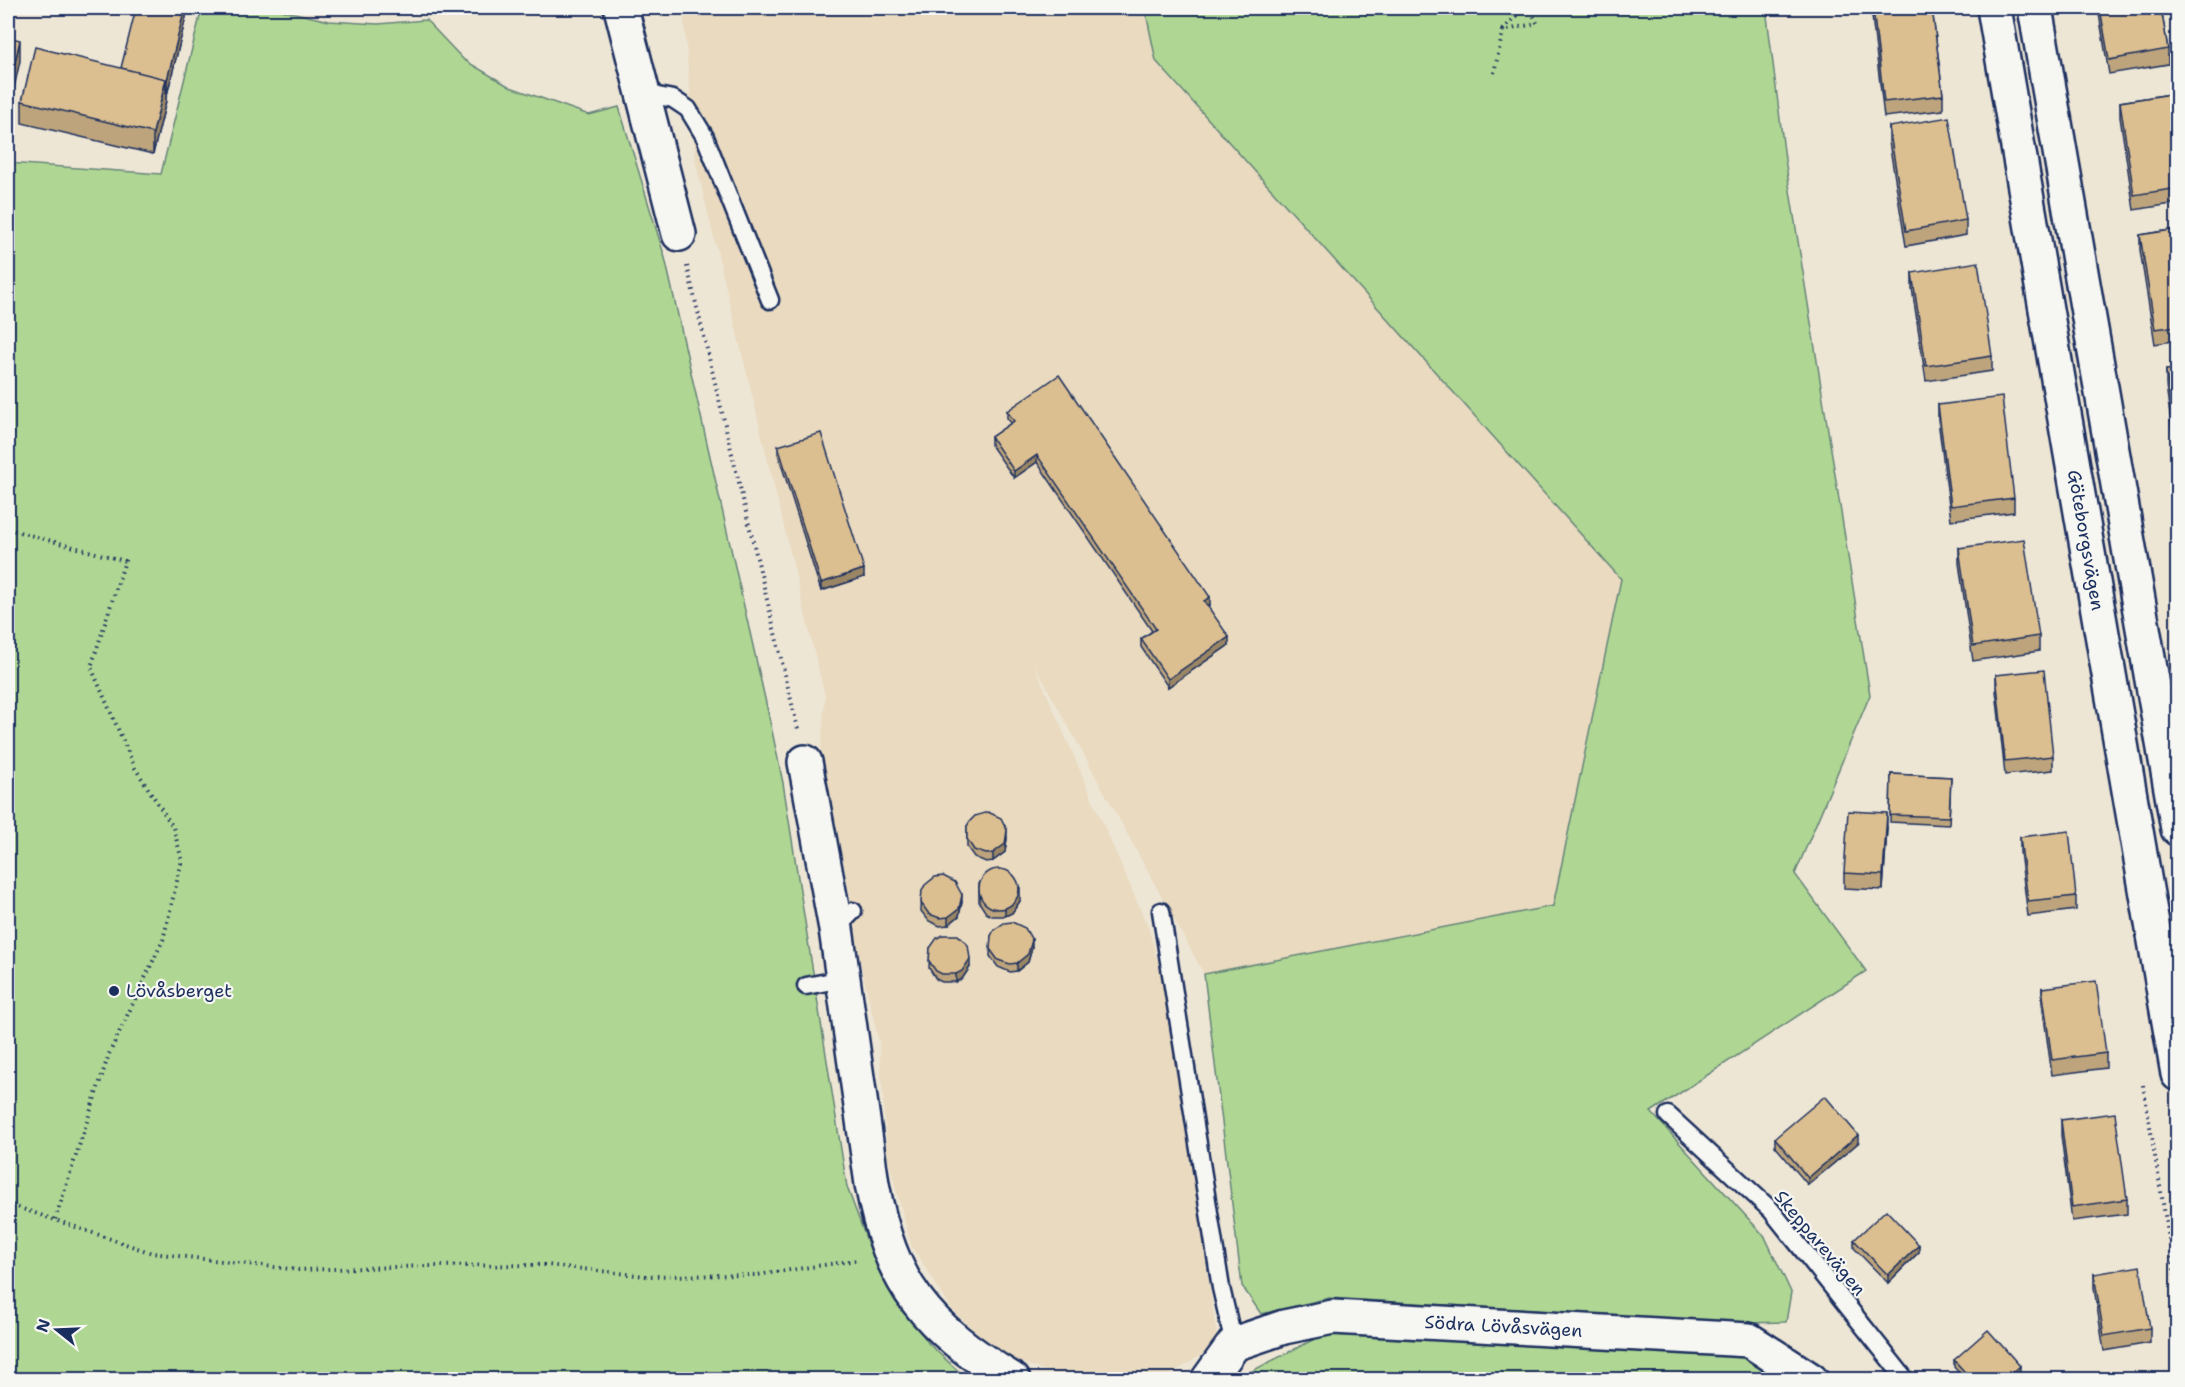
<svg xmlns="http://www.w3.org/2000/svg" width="2185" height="1387" font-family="'Shantell Sans',sans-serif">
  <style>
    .built { fill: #e9dac0 }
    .green { fill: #afd793; stroke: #658378; stroke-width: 1.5 }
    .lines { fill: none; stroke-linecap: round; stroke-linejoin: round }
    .lane-casing { stroke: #1b2f5e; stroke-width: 21 }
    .street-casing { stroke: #1b2f5e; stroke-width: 38 }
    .secondary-casing { stroke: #1b2f5e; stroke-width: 38 }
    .path { stroke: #1b2f5e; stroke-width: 4; stroke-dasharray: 1.5 4.5; stroke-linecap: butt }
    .lane { stroke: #f6f6f2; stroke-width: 16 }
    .street { stroke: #f6f6f2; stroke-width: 33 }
    .secondary { stroke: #f6f6f2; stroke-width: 33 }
    .wall { fill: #bda47c; stroke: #1b2f5e; stroke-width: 1.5 }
    .shaded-wall { fill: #9a8665; stroke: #1b2f5e; stroke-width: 1.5 }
    .building { fill: #dcbf90; stroke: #1b2f5e; stroke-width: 1.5 }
    .poi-dot { fill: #1b2f5e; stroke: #f6f6f2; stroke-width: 2 }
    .labels { text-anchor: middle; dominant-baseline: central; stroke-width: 4.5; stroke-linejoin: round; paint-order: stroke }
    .street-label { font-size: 18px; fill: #1b2f5e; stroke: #f6f6f2 }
    .poi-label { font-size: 18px; fill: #1b2f5e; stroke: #f6f6f2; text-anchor: start }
  </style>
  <rect width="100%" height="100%" fill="#eee6d5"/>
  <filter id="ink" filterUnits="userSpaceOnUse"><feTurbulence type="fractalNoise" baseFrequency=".0167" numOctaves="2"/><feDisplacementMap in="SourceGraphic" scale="12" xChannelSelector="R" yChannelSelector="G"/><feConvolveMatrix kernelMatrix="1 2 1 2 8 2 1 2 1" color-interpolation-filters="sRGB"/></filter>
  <g filter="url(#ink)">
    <polygon class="built" points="683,8 1145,8 1156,61 1621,578 1553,906 1204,974 1033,662 1148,927 1165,986 1218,1344 1164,1379 1069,1379 1000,1355 953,1311 911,1245 887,1155 879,1042 859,957 853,911 821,752 825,696 696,164"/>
    <g class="green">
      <polygon points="202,8 273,8 329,21 378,24 426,20 464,60 510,87 589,115 619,107 665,258 768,712 783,783 847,1187 878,1270 929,1344 967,1379 8,1379 8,163 161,174"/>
      <polygon points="1145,8 1766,8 1785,159 1870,695 1795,874 1866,971 1651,1112 1765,1237 1791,1292 1786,1322 1744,1323 1329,1298 1261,1314 1242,1286 1204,974 1553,906 1621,579 1156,61"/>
      <polygon points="1326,1333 1743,1352 1789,1380 1242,1380 1248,1373"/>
    </g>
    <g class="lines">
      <g class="lane-casing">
        <g id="lane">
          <polyline points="643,93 673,99 688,109 705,137 770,300"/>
          <polyline points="1161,911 1221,1288 1234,1344"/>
          <polyline points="836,929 853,911"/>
          <polyline points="806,986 843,979"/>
          <polyline points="1668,1115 1771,1210 1906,1380"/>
        </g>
      </g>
      <g class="street-casing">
        <g id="street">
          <polyline points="621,8 679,234"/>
          <path d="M805,762L836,929L872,1184C891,1286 926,1327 1013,1380"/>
          <path id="s1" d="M1208,1380L1234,1344L1284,1327L1333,1317L1749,1340L1811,1380"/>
        </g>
      </g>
      <g class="secondary-casing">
        <g id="secondary">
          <path id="s2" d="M1994,8L2178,1074"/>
          <polyline points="2035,8 2178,829"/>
        </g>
      </g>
      <g class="path">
        <polyline points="1503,30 1516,16 1514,8"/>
        <polyline points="1494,73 1503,31 1537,23 1530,8"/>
        <polyline points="687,266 798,729"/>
        <polyline points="8,529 125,561 91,667 135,768 173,827 182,860 163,940 109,1054 55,1220"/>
        <polyline points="2143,1085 2178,1292"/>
        <polyline points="8,1201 17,1207 152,1253 299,1270 428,1266 547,1265 645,1276 757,1275 857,1260"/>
      </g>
      <use href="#lane" class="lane"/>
      <use href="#street" class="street"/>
      <use href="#secondary" class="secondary"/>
    </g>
    <g class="wall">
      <polygon points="186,8 186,17 167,95 166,94 166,101 153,154 22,123 22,101 121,68"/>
      <polygon points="1871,8 1932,8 1943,95 1943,110 1884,117"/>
      <polygon points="2098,8 2161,8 2168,49 2168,64 2109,74"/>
      <polygon points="2178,93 2178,203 2134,210 2120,117 2120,102"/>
      <polygon points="1889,127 1966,220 1966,235 1906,246 1889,142"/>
      <polygon points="2178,229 2178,340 2155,344 2140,250 2140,235"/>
      <polygon points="1912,273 1992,356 1992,371 1926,381 1912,288"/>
      <polygon points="2178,369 2178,477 2166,385 2166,370"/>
      <polygon points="1938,405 2014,498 2014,512 1951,520 1938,420"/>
      <polygon points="1007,411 1210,605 1208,606 1229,645 1168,687 1141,647 1141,639 1152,631 1037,462 1014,478 991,445 991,437 1011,423 1007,418"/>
      <polygon points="778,446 864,577 821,591 778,454"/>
      <polygon points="1959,548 2039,636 2039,651 1973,661 1959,563"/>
      <polygon points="1996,675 2053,756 2053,770 2005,775 1996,690"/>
      <polygon points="1891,774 1951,777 1949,825 1890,822"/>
      <polygon points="967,826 1007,838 1005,852 993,861 986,862 974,857 967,847"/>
      <polygon points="1887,828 1883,890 1844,888 1844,873"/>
      <polygon points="2020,837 2076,896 2076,910 2028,916 2020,852"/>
      <polygon points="979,882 1020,901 1012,913 1005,916 992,916 986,913 979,902"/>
      <polygon points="922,890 962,902 959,916 948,925 940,926 929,921 921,911"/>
      <polygon points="991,936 1032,948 1028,962 1017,971 1010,972 998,967 990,956"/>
      <polygon points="930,948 970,967 962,979 956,982 942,982 936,979 929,968"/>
      <polygon points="2042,988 2106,1053 2106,1068 2052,1075 2042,1003"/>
      <polygon points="2061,1120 2127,1199 2127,1214 2072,1221 2061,1135"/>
      <polygon points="1775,1138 1858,1143 1808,1185 1775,1146"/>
      <polygon points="1854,1240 1919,1252 1888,1283 1854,1248"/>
      <polygon points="2094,1274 2150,1328 2150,1343 2104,1351 2094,1288"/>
      <polygon points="1954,1360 2020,1373 2014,1380 1965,1380 1954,1367"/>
    </g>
    <g class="shaded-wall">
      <polygon points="185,8 186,8 186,17 167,95 167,80"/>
      <polygon points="20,40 20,61 8,115 8,93"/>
      <polygon points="166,79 166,101 153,154 153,133"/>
      <polygon points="1037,455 1037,462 1014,478 1014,471"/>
      <polygon points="864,569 864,577 821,591 821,583"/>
      <polygon points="1210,597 1210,605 1204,609 1204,601"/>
      <polygon points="1229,637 1229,645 1168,687 1168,679"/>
      <polygon points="1887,813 1887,828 1883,890 1883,875"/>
      <polygon points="1007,830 1007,838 1005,852 993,861 993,853"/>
      <polygon points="1020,886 1020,901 1012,913 1005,916 1005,908"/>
      <polygon points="962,895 962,902 959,916 948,925 948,917"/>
      <polygon points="1032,940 1032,948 1028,962 1017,971 1017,963"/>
      <polygon points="970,959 970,967 962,979 956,982 956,974"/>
      <polygon points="1858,1135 1858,1143 1808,1185 1808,1178"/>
      <polygon points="1919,1245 1919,1252 1888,1283 1888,1275"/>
      <polygon points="2020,1366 2020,1373 2014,1380 2005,1380"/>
    </g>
    <g class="building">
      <polygon points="136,8 185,8 167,80 121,68"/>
      <polygon points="1873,8 1932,8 1943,95 1884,102"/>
      <polygon points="2100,8 2161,8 2168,49 2109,60"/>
      <polygon points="8,37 20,40 8,93"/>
      <polygon points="35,47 166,79 153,133 22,101"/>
      <polygon points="2178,93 2178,188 2134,195 2120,102"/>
      <polygon points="1949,117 1966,220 1906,231 1889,127"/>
      <polygon points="2178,229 2178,326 2155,329 2140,235"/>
      <polygon points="1978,262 1992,356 1926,366 1912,273"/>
      <polygon points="2178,369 2178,462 2166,370"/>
      <polygon points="1059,375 1210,597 1204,601 1229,637 1168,679 1141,639 1156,629 1037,455 1014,471 991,437 1014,421 1007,411"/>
      <polygon points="2002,397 2014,498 1951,506 1938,405"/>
      <polygon points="821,433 864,569 821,583 778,446"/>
      <polygon points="2024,539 2039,636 1973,646 1959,548"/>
      <polygon points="2044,670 2053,756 2005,761 1996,675"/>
      <polygon points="1891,774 1951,777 1949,817 1890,815"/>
      <polygon points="1848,811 1887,813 1883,875 1844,873"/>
      <polygon points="988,812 1001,818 1007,830 1005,844 993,853 986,854 974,850 967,839 967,826 970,821 975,816"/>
      <polygon points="2069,831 2076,896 2028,901 2020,837"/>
      <circle cx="999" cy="889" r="20"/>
      <polygon points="943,876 955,882 962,895 959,909 948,917 940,918 929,914 921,903 922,890 925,885 935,877"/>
      <polygon points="1012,922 1025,928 1032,940 1028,954 1017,963 1010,964 998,960 990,949 991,936 994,930 1004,923"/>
      <polygon points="943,935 958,935 968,945 970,959 962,971 956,974 942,974 936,971 929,961 930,948 937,938"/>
      <polygon points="2096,981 2106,1053 2052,1060 2042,988"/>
      <polygon points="1825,1096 1858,1135 1808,1178 1775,1138"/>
      <polygon points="2115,1113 2127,1199 2072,1207 2061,1120"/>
      <polygon points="1886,1210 1919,1245 1888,1275 1854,1240"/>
      <polygon points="2140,1266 2150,1328 2104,1336 2094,1274"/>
      <polygon points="1988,1330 2020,1366 2005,1380 1972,1380 1954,1360"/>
    </g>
  </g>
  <circle class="poi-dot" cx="114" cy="991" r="6"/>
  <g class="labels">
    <g class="street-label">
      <text stroke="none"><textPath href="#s2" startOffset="540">Göteborgsvägen</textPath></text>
      <text transform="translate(1820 1243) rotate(50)">Skepparevägen</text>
      <text stroke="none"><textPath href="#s1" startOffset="318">Södra Lövåsvägen</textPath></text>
    </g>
    <g class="poi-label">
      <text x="126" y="991">Lövåsberget</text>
    </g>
  </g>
  <rect width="2185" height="1387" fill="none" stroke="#f6f6f2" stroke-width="30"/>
  <rect x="15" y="15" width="2155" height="1357" fill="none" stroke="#1b2f5e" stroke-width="2" filter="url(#ink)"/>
  <g transform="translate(57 1330) rotate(288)" stroke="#f6f6f2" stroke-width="4.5" paint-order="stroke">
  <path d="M0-4.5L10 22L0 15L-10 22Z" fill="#1b2f5e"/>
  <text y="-9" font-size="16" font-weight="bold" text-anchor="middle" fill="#1b2f5e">N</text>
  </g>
</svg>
